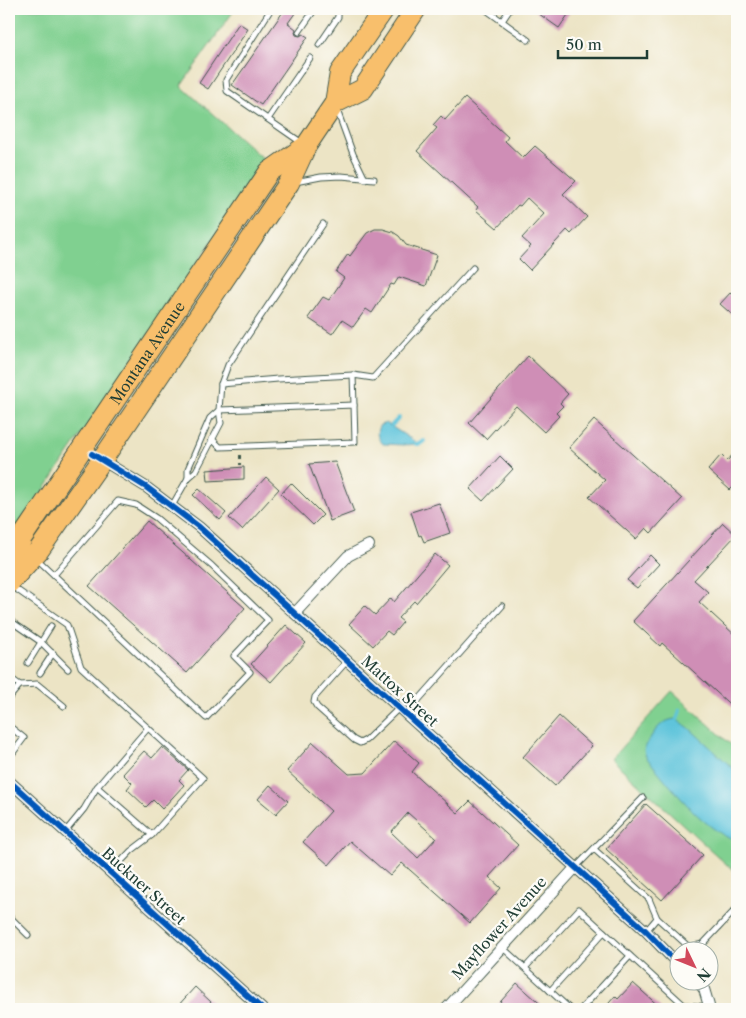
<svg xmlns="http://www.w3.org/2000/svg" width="746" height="1018" font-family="'Libre Caslon Text',serif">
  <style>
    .green { fill: #80d090; stroke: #508662 }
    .water { fill: #5ec4db; stroke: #3e8088 }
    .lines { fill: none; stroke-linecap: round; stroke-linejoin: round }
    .stream { stroke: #5ec4db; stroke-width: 4 }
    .building { fill: #cf8eb6; fill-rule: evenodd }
    .lane-casing { stroke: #3e564a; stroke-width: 7 }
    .street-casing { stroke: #3e564a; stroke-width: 12 }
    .highway-casing { stroke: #3e564a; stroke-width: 22 }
    .path { stroke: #3e564a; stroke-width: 2; stroke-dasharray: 4 4; stroke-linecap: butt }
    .lane { stroke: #fff; stroke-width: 5 }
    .street { stroke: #fff; stroke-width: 10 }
    .highway { stroke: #f8bf6c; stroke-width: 20 }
    .cycleway-casing { stroke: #fdfcf7; stroke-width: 9 }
    .cycleway { stroke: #0057b8; stroke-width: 6 }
    .labels { text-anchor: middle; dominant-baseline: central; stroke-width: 4.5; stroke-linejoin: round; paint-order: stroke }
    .street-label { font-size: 15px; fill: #1f3d34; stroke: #fdfcf7 }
  </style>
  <rect width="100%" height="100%" fill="#fdfcf7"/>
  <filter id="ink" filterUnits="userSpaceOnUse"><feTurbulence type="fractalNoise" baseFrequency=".02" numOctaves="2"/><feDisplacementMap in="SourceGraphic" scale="10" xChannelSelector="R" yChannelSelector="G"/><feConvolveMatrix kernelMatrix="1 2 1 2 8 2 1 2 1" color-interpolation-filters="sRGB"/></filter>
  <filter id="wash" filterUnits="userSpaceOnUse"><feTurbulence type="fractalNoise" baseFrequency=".0096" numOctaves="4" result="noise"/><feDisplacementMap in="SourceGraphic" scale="20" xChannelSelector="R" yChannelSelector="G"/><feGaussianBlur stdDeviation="1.12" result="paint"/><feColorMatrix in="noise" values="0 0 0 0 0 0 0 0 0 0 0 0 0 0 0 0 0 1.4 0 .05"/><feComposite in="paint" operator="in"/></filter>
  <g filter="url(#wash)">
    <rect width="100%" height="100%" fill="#ece4c5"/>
    <g class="green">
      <polygon points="9,9 235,9 181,86 266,161 9,542"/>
      <polygon points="672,691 737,750 737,874 611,759"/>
    </g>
    <g class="water">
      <path d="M386,423L417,443L416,444L404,445L383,444C377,438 375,432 380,425Z"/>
      <path d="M675,719L688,727L737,772V842C699,826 672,787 646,757L644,750C651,736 658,721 675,719Z"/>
    </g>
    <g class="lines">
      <g class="stream">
        <polyline points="392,425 399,418"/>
        <polyline points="416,444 420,444 424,441"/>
        <polyline points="677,720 680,710"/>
      </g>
    </g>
    <g id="blocks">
      <g class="building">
        <polygon points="285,9 298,9 288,23 296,29 295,32 296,35 300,36 303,34 308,37 261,105 232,85"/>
        <polygon points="532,9 572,9 559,28"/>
        <polygon points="239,23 248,29 208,89 199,83"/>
        <polygon points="465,98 508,137 505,141 523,158 535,146 576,181 563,194 587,217 571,234 567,230 530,270 519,259 531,246 522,238 544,214 527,198 520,206 518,205 497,228 476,210 478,207 417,151 437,128 433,125 441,116 445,120"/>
        <polygon points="375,229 383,229 393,232 399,236 406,245 437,255 426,286 399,277 394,285 391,284 372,313 366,309 353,327 342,320 332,334 308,318 323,297 329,300 344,278 336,272 348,254 350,256 367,233"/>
        <polygon points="731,292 737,298 737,319 720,304"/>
        <polygon points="528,356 568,394 560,403 563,406 556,413 559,416 544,432 516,406 486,439 469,423"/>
        <polygon points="594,420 682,499 651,533 646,528 636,539 589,497 605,480 569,448"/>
        <polygon points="737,450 737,483 730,490 708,470 721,455 727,461"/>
        <polygon points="500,456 513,469 483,501 470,489"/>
        <polygon points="335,462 354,512 330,521 309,464"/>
        <polygon points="244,467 244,479 208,481 207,470"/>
        <polygon points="266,477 279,489 242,530 229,518"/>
        <polygon points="291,483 323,515 313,525 281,494"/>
        <polygon points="199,489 226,513 220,520 193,495"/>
        <polygon points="439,503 450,533 424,542 421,535 419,536 411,512"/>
        <polygon points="147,521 245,608 187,673 89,586"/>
        <polygon points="723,523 736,535 694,580 708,592 699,602 737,637 737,711 662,643 660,646 633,621"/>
        <polygon points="435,554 448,565 416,603 414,601 398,618 403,622 392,635 387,631 373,646 349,624 365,606 375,615 391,598 394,602"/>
        <polygon points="650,555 659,564 637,588 627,580"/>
        <polygon points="286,625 306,643 271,682 251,664"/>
        <polygon points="559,716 592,746 555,786 523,757"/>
        <path d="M394,741L419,763L412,772L458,813L470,801L518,845L489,877L501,888L470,923L402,863L390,876L350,841L329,865L303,842L331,811L287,771L313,742L349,774L365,773ZM408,813L436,838L418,858L391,832Z"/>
        <polygon points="162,747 188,770 179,780 184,785 162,809 153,800 146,807 127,789 132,783 123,774 144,751 152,758"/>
        <polygon points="270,785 288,801 276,814 258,799"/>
        <polygon points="646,804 703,855 662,900 606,849"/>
        <polygon points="517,983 546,1009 494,1009"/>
        <polygon points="633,983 662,1009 604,1009 615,996 618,999"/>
        <polygon points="195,987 211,1002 205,1009 175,1009"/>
      </g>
    </g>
  </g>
  <g filter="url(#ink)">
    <use href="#blocks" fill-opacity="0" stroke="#3e564a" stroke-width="1"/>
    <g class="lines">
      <g class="lane-casing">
        <g id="lane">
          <polyline points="271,9 226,80 227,91 302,143"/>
          <polyline points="485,9 528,40"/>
          <polyline points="502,21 510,9"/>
          <polyline points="299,32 315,9"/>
          <polyline points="319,45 338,17 338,9"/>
          <polyline points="337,110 353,154 365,179"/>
          <polyline points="268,119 310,58"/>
          <polyline points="295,182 321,177 341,176 374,179"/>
          <polyline points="221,384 278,379 353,375"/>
          <polyline points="354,405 353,375 373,378 473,268"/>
          <polyline points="188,478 188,469 210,418 219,410 354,405 355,442 220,447 212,439"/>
          <polyline points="172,506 188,478 196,471 221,423 219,410 221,384 228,365 323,224"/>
          <polyline points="36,558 206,718 250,672 234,656 268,620 212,566 156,518 136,505 118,501 54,575"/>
          <polyline points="13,587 67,625 81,667 203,778 152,835 131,851 110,873"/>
          <polyline points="9,620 41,642 68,669"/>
          <polyline points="347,661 315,697 314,702 317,707 354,740 360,743 366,740 399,708"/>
          <polyline points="28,663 51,626"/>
          <polyline points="40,673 53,653"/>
          <polyline points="9,677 20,685 9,698"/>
          <polyline points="20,685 37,684 64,706"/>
          <polyline points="406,714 502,606"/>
          <polyline points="9,726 24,738 9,758"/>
          <polyline points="97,787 152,835"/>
          <polyline points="65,832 84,809 97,787 148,728"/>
          <polyline points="594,849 649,899 657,918 646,931"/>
          <polyline points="576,867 643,798"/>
          <polyline points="9,916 28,935"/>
          <polyline points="657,918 689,947 686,950"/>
          <polyline points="502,947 570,1009"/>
          <polyline points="689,947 703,944 737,908"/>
          <polyline points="525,968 579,909 684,1005 708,1007"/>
          <polyline points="550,991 604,932"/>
          <polyline points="581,1009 630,956"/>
        </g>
      </g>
      <g class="street-casing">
        <g id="street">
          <polyline points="92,454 146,487 199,527 646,931 678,964"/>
          <polyline points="295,613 348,556 369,545"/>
          <polyline points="9,781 262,1009"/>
          <polyline points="696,980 704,989 709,1006"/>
          <polyline points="446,1009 575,868"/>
        </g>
      </g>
      <g class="highway-casing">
        <g id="highway">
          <polyline points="335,103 363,89 416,9"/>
          <path id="s1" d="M12,577L21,539L269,172L306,146"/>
          <polyline points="9,583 39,550 102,460 289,183 306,146 335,103 340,73 384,9"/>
        </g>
      </g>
      <polyline class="path" points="240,455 240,465"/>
      <use href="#lane" class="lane"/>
      <use href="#street" class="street"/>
      <use href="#highway" class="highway"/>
      <g class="cycleway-casing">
        <g id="cycleway">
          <polyline points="92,454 146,487 199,527 646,931 678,964"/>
          <polyline points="9,781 262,1009"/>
        </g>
      </g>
      <use href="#cycleway" class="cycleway"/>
    </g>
  </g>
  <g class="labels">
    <g class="street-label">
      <text stroke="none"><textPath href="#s1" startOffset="264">Montana Avenue</textPath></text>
      <text transform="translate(400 691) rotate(42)">Mattox Street</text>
      <text transform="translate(144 886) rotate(42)">Buckner Street</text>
      <text transform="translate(499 928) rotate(-48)">Mayflower Avenue</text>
    </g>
  </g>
  <rect width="746" height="1018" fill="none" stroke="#fdfcf7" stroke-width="30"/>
  <g transform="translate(694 966) rotate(133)"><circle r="24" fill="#fdfcf7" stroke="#a4b0a9"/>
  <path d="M0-4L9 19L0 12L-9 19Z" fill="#d1495b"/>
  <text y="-8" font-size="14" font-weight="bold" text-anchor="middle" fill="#1f3d34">N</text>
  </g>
  <path d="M558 50v8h89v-8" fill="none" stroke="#1f3d34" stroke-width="2.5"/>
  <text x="566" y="50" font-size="15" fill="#1f3d34" stroke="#fdfcf7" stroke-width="4" paint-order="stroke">50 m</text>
</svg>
